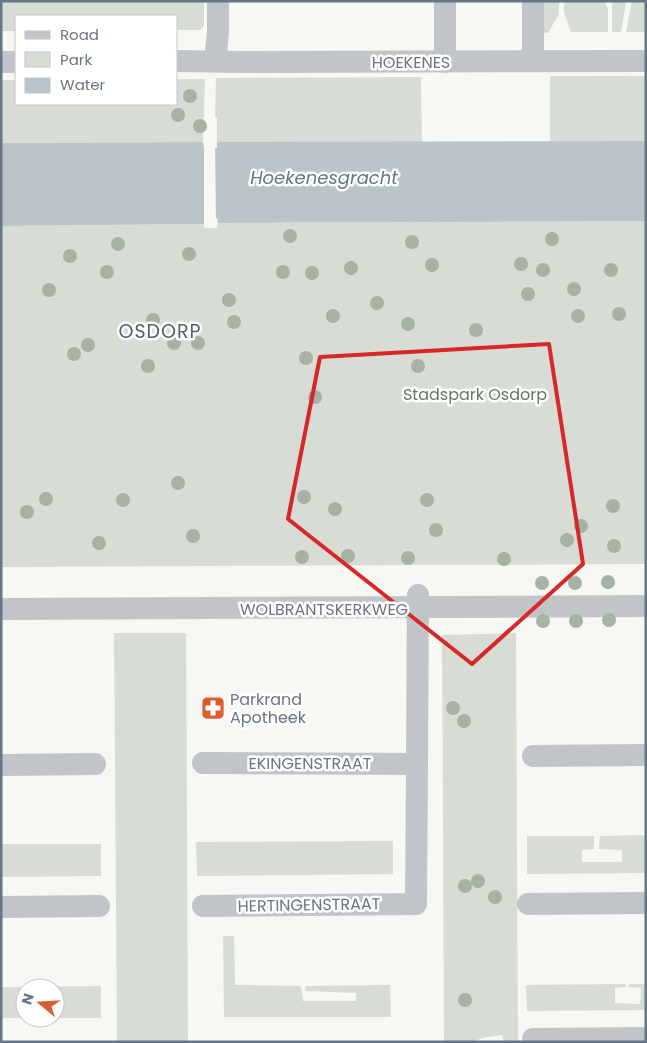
<svg xmlns="http://www.w3.org/2000/svg" width="647" height="1043" font-family="Poppins,sans-serif">
  <style>
    .green { fill: #d7dcd4; fill-rule: evenodd }
    .water { fill: #bac4c9 }
    .pier { fill: #f7f7f4 }
    .lines { fill: none; stroke-linecap: round; stroke-linejoin: round }
    .minor { stroke: #c1c4c8; stroke-width: 22 }
    .tree { fill: #a7b1a4 }
    .marked { fill: none; stroke: #d62828; stroke-width: 4; stroke-linejoin: round }
    .labels { text-anchor: middle; dominant-baseline: central; stroke-width: 5; stroke-linejoin: round; paint-order: stroke }
    .street-label { font-size: 16px; fill: #677685; stroke: #fff }
    .park-label { font-size: 16px; fill: #667762; stroke: #fff }
    .poi-label { font-size: 16px; fill: #677685; stroke: #fff; text-anchor: start }
    .water-label { font-size: 18px; font-style: italic; fill: #637780; stroke: #fff }
    .quarter-label { font-size: 19px; letter-spacing: 1px; fill: #55606a; stroke: #fff }
  </style>
  <rect width="100%" height="100%" fill="#f7f7f4"/>
  <g class="green">
    <polygon points="1,1 204,1 204,26 200,30 176,30 176,16 16,16 16,31 1,31"/>
    <polygon points="542,1 559,1 559,14 548,33 542,32"/>
    <polygon points="564,1 604,1 608,10 608,32 571,32 564,13"/>
    <polygon points="612,1 626,1 621,32 612,32"/>
    <polygon points="632,1 646,1 646,32 626,32"/>
    <rect x="550" y="76" width="96" height="65"/>
    <polygon points="421,77 422,142 217,142 217,118 215,118 216,78"/>
    <polygon points="176,79 205,79 203,142 1,143 1,80 16,80 16,104 176,104"/>
    <polygon points="646,221 646,564 1,567 1,226 204,224 204,228 217,228 218,223"/>
    <polygon points="114,633 186,633 188,1042 117,1042"/>
    <polygon points="516,633 518,1042 504,1042 502,1035 482,1038 473,1042 444,1042 442,635"/>
    <polygon points="646,835 646,873 527,874 527,836 594,836 594,849 582,850 582,862 622,862 622,850 599,849 600,836"/>
    <polygon points="393,841 393,874 197,876 196,842"/>
    <polygon points="1,844 101,844 101,876 1,877"/>
    <polygon points="223,936 234,936 235,985 301,986 303,1001 356,1001 356,993 305,991 306,986 390,985 391,1017 224,1017"/>
    <polygon points="626,984 626,987 615,988 615,1003 640,1004 641,988 629,987 629,984 646,984 646,1010 527,1011 526,985"/>
    <path d="M101,986V1018H1V987ZM25,988H55V1018H25Z"/>
  </g>
  <polygon class="water" points="646,141 646,221 218,223 217,218 204,218 204,224 1,226 1,143 203,142 204,148 217,148 217,142"/>
  <polygon class="pier" points="204,140 206,145 215,145 215,140 216,225 215,221 206,221 204,227"/>
  <g class="lines">
    <g class="minor">
      <polyline points="445,1 445,62"/>
      <polyline points="533,1 533,61"/>
      <polyline points="176,61 242,62 646,61"/>
      <polyline points="215,61 218,33 218,1"/>
      <polyline points="1,62 16,62"/>
      <polyline points="1,609 646,606"/>
      <polyline points="533,756 646,755"/>
      <polyline points="417,764 418,595"/>
      <polyline points="1,765 95,764"/>
      <polyline points="528,904 646,903"/>
      <polyline points="203,906 416,904 417,764 203,763"/>
      <polyline points="1,907 99,906"/>
      <polyline points="533,1039 646,1038"/>
    </g>
  </g>
  <g class="tree">
    <circle cx="190" cy="96" r="7"/>
    <circle cx="178" cy="115" r="7"/>
    <circle cx="200" cy="126" r="7"/>
    <circle cx="290" cy="236" r="7"/>
    <circle cx="552" cy="239" r="7"/>
    <circle cx="412" cy="242" r="7"/>
    <circle cx="118" cy="244" r="7"/>
    <circle cx="189" cy="254" r="7"/>
    <circle cx="70" cy="256" r="7"/>
    <circle cx="521" cy="264" r="7"/>
    <circle cx="432" cy="265" r="7"/>
    <circle cx="351" cy="268" r="7"/>
    <circle cx="543" cy="270" r="7"/>
    <circle cx="611" cy="270" r="7"/>
    <circle cx="107" cy="272" r="7"/>
    <circle cx="283" cy="272" r="7"/>
    <circle cx="312" cy="273" r="7"/>
    <circle cx="574" cy="289" r="7"/>
    <circle cx="49" cy="290" r="7"/>
    <circle cx="528" cy="294" r="7"/>
    <circle cx="229" cy="300" r="7"/>
    <circle cx="377" cy="303" r="7"/>
    <circle cx="619" cy="314" r="7"/>
    <circle cx="333" cy="316" r="7"/>
    <circle cx="578" cy="316" r="7"/>
    <circle cx="153" cy="320" r="7"/>
    <circle cx="234" cy="322" r="7"/>
    <circle cx="408" cy="324" r="7"/>
    <circle cx="476" cy="330" r="7"/>
    <circle cx="174" cy="343" r="7"/>
    <circle cx="198" cy="343" r="7"/>
    <circle cx="88" cy="345" r="7"/>
    <circle cx="74" cy="354" r="7"/>
    <circle cx="306" cy="358" r="7"/>
    <circle cx="148" cy="366" r="7"/>
    <circle cx="418" cy="366" r="7"/>
    <circle cx="315" cy="397" r="7"/>
    <circle cx="178" cy="483" r="7"/>
    <circle cx="304" cy="497" r="7"/>
    <circle cx="46" cy="499" r="7"/>
    <circle cx="123" cy="500" r="7"/>
    <circle cx="427" cy="500" r="7"/>
    <circle cx="613" cy="506" r="7"/>
    <circle cx="335" cy="509" r="7"/>
    <circle cx="27" cy="512" r="7"/>
    <circle cx="581" cy="526" r="7"/>
    <circle cx="436" cy="530" r="7"/>
    <circle cx="193" cy="536" r="7"/>
    <circle cx="567" cy="540" r="7"/>
    <circle cx="99" cy="543" r="7"/>
    <circle cx="614" cy="546" r="7"/>
    <circle cx="348" cy="556" r="7"/>
    <circle cx="302" cy="557" r="7"/>
    <circle cx="408" cy="558" r="7"/>
    <circle cx="504" cy="559" r="7"/>
    <circle cx="608" cy="582" r="7"/>
    <circle cx="542" cy="583" r="7"/>
    <circle cx="575" cy="583" r="7"/>
    <circle cx="609" cy="620" r="7"/>
    <circle cx="543" cy="621" r="7"/>
    <circle cx="576" cy="621" r="7"/>
    <circle cx="453" cy="708" r="7"/>
    <circle cx="464" cy="721" r="7"/>
    <circle cx="478" cy="881" r="7"/>
    <circle cx="465" cy="886" r="7"/>
    <circle cx="495" cy="897" r="7"/>
    <circle cx="465" cy="1000" r="7"/>
  </g>
  <path class="marked" d="M549,344L583,564L472,664L288,519L320,357Z"/>
  <defs>
    <g id="pharmacy-square" transform="scale(1.25)"><rect x="-9" y="-9" width="18" height="18" rx="4" fill="#de5d2e" stroke="#fff"/><path d="M-2-6h4v4h4v4h-4v4h-4v-4h-4v-4h4Z" fill="#fff"/></g>
  </defs>
  <g fill-rule="evenodd">
    <use href="#pharmacy-square" x="213" y="708"/>
  </g>
  <g class="labels">
    <g class="street-label">
      <text x="411" y="62">HOEKENES</text>
      <text x="324" y="609">WOLBRANTSKERKWEG</text>
      <text x="310" y="763">EKINGENSTRAAT</text>
      <text transform="translate(309 905) rotate(-1)">HERTINGENSTRAAT</text>
    </g>
    <g class="park-label">
      <text x="475" y="394">Stadspark Osdorp</text>
    </g>
    <g class="poi-label">
      <text x="230" y="699">Parkrand<tspan x="230" dy="18">Apotheek</tspan></text>
    </g>
    <g class="water-label">
      <text x="324" y="177">Hoekenesgracht</text>
    </g>
    <g class="quarter-label">
      <text x="160" y="331">OSDORP</text>
    </g>
  </g>
  <rect width="647" height="1043" fill="none" stroke="#677685" stroke-width="5"/>
  <rect x="15" y="15" width="162" height="90" fill="#ffffff" stroke="#c2c8ce"/>
  <rect x="25" y="31" width="25" height="8" fill="#c1c4c8" stroke="#c2c8ce"/>
  <text x="60" y="40" font-size="15" fill="#677685">Road</text>
  <rect x="25" y="52" width="25" height="15" fill="#d7dcd4" stroke="#c2c8ce"/>
  <text x="60" y="65" font-size="15" fill="#677685">Park</text>
  <rect x="25" y="78" width="25" height="15" fill="#bac4c9" stroke="#c2c8ce"/>
  <text x="60" y="90" font-size="15" fill="#677685">Water</text>
  <g transform="translate(40 1003) rotate(288)"><circle r="24" fill="#ffffff" stroke="#c2c8ce"/>
  <path d="M0-4L9 19L0 12L-9 19Z" fill="#de5d2e"/>
  <text y="-8" font-size="14" font-weight="bold" text-anchor="middle" fill="#677685">N</text>
  </g>
</svg>
